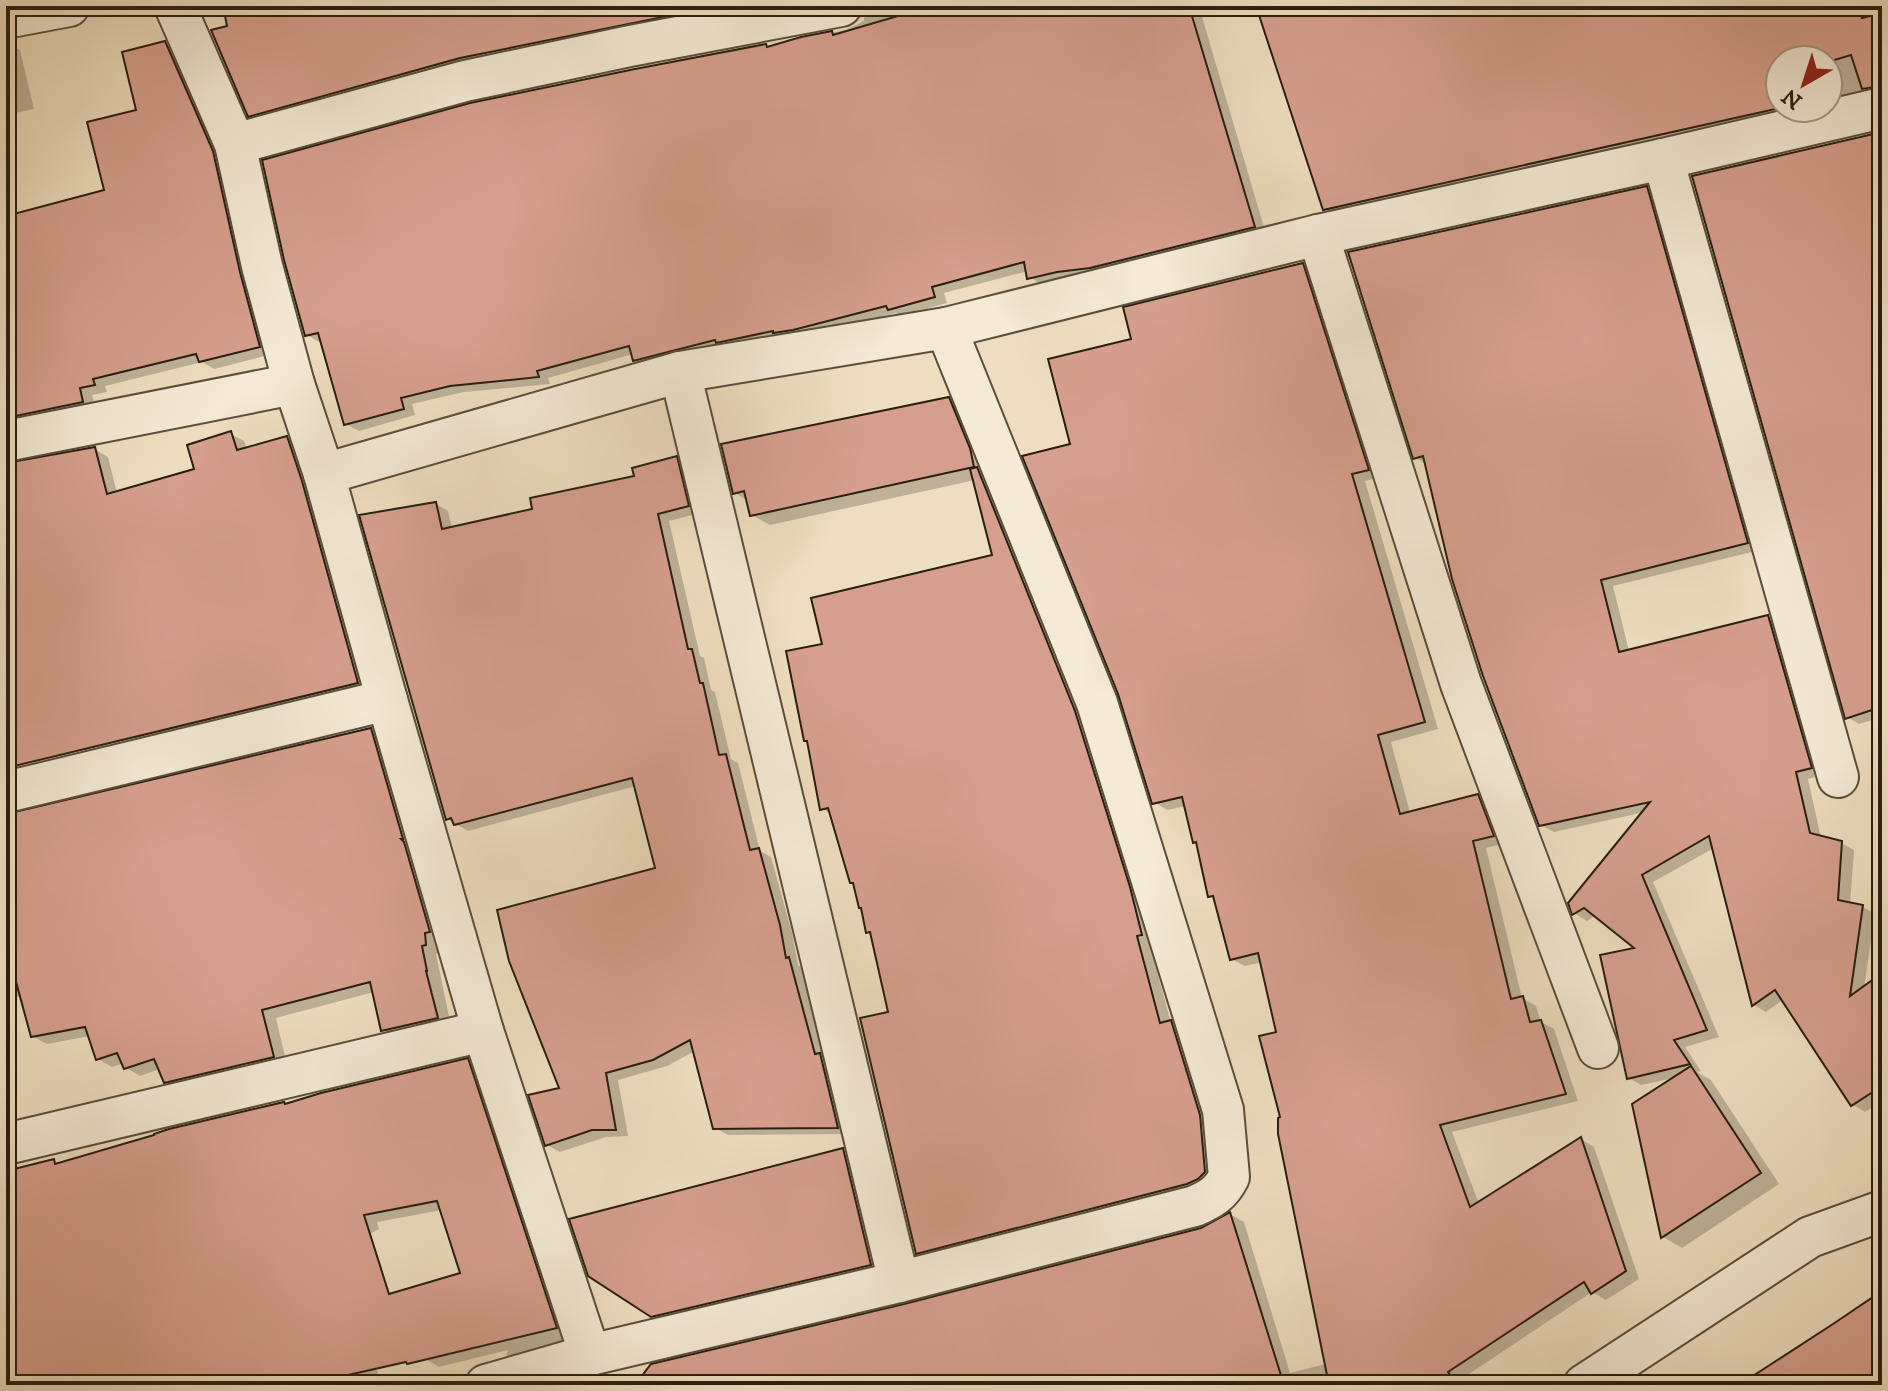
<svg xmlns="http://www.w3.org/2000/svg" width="1888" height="1391" font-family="'IM FELL DW Pica',serif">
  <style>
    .shadow { fill: #0003 }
    .building { fill: #d69f8d; stroke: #291e10; stroke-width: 2; fill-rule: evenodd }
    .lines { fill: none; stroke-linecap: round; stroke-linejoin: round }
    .minor-casing { stroke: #5a4e3c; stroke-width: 44 }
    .minor { stroke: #f4ead5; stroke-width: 40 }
  </style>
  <rect width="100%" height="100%" fill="#eedebf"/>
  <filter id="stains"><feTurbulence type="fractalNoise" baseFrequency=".0025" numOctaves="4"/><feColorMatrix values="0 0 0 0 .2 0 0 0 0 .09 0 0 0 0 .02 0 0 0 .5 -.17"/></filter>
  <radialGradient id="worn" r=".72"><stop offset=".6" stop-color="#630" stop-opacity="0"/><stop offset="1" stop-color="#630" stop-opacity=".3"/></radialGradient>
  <g class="shadow">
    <polygon points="225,6 763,6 262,122 250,115"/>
    <polygon points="865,6 1193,6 1200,10 1266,234 1041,284 1029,277 1028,271 944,293 947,303 902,316 896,313 806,336 647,367 634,360 633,354 548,378 550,384 464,392 412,404 415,415 359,431 346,424 323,341 319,342 307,335 766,46 770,48 801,39 846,30 864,21"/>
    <polygon points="1258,6 1882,6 1882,94 1828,106 1828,60 1780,60 1780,108 1820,108 1337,216 1324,209"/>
    <polygon points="6,42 20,50 34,109 6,115"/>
    <polygon points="165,44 178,51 226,160 272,354 214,369 202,362 105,386 107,392 92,395 96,409 6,430 6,209 8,218 106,191"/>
    <polygon points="1882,134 1882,717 1859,724 1847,717"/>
    <polygon points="1646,188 1659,196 1760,550 1613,586 1629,651 1768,618 1781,625 1823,775 1808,779 1821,838 1841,843 1854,850 1850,904 1863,907 1875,914 1864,988 1882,976 1882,1101 1865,1112 1852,1104 1784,999 1766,1012 1754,1005 1714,848 1653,882 1719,1037 1685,1047 1701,1071 1697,1072 1711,1080 1779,1184 1682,1248 1663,1237 1678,1077 1641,1085 1629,1078 1638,949 1596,915 1587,921 1574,913 1645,812 1554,832 1541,825 1426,464 1415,457"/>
    <polygon points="1302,265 1316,272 1381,477 1365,481 1438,729 1391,742 1410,813 1478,796 1491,804 1506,843 1486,848 1522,998 1536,1006 1541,1022 1554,1029 1578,1101 1452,1132 1479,1204 1581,1139 1594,1147 1639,1279 1606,1300 1592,1292 1460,1380 1462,1382 1457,1385 637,1385 905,1306 1201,1230 1230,1214 1244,1222 1290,1373 1326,1364 1277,1120 1283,1119 1278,1033 1262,962 1245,966 1231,959 1216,899 1210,896 1199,844 1195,842 1186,806 1167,810 1154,802 1072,445 1133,340"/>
    <polygon points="949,399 967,410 1089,721 1171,1023 1185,1031 1219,1180 932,1261 918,1253 890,1013 872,934 868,931 863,909 832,814 822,809 810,743 805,740 824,645 995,556 975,480 770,525 752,515 748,501 735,493"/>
    <polygon points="231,434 244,441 247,449 287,438 300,446 371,690 146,745 132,737 6,762 6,465 94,449 108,457 117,493 197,470"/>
    <polygon points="676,458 689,466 700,513 669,521 700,656 704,658 711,690 715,692 731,759 738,763 760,851 771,857 792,933 798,965 801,967 827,1059 850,1134 728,1135 715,1128 695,1051 667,1066 618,1080 628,1136 606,1137 560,1152 547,1145 657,869 636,786 468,831 447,819 436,504 448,511 452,529 535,510 636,477"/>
    <polygon points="371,730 385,738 440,953 436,954 451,1026 398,1038 383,1030 374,992 276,1018 287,1065 180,1090 165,1082 160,1069 140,1076 125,1067 124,1063 112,1067 98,1059 90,1036 47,1044 32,1036 22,996 6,999 6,823"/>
    <polygon points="467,1060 482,1069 574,1347 519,1363 506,1355 508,1350 439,1367 424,1358 463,1274 442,1210 377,1222 379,1229 328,1256 380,1378 353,1385 6,1385 6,1173 54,1162 59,1165"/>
    <polygon points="843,1150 861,1161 888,1275 671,1326 652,1315"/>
    <polygon points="599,1379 612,1385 577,1385"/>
  </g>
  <g class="building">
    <polygon points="223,6 718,6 460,58 248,117 211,30 227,26"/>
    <polygon points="932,6 1189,6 1255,227 1090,268 1057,272 1027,279 1024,262 932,287 935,297 888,310 886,306 793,330 773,333 773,331 716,343 715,340 633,361 629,346 537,371 539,377 450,386 401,398 404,409 344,425 318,333 305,336 284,260 262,160 470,103 635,69 766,44 767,47 801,37 832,31 833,35"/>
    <polygon points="1256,6 1858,6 1862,18 1882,13 1882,86 1862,89 1851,55 1828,62 1828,60 1780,60 1780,108 1323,210"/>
    <polygon points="165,41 213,151 240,272 260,347 199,362 196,354 93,379 95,385 80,388 83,402 6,418 6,216 104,190 87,122 136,110 122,52"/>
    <polygon points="1882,132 1882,690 1878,708 1845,719 1692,176"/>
    <polygon points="1647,186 1748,543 1601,580 1619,652 1768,615 1812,768 1796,772 1810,833 1842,841 1838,900 1863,905 1850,996 1882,973 1882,1086 1851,1106 1775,990 1752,1006 1709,836 1642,875 1707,1030 1674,1040 1690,1064 1627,1079 1600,955 1634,948 1584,908 1572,915 1568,903 1650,802 1539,826 1483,676 1452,579 1423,456 1413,459 1348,252"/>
    <polygon points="1303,263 1369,470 1352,474 1425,722 1378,735 1400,814 1478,794 1494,836 1473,841 1511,999 1523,996 1530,1022 1541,1020 1566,1094 1440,1125 1470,1207 1581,1137 1626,1271 1591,1294 1584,1282 1448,1372 1457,1385 1329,1385 1278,1134 1278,1118 1280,1117 1259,1036 1276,1032 1258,953 1230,960 1213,896 1208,897 1196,842 1193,843 1182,797 1152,804 1118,694 1022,456 1070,444 1048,359 1131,339 1123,307"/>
    <polygon points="949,397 970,448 974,467 750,516 744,491 733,494 721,444"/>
    <polygon points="231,431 237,450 287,436 302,481 358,683 6,768 6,463 95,447 107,494 194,469 187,445"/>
    <polygon points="677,456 689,506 658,514 688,649 692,649 700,683 703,683 719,755 726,754 750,850 759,848 780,925 786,958 789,957 815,1054 820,1053 838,1128 713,1129 690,1040 653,1060 606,1073 616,1130 592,1130 545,1146 528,1095 559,1088 509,961 497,910 655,868 632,778 454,825 451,818 446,820 359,515 436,502 442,529 532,509 530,498 634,476 632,468"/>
    <polygon points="977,467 1075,711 1130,887 1142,935 1137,936 1160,1023 1171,1020 1200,1115 1205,1172 1198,1179 1187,1184 916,1254 860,1018 888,1012 870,932 866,933 861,908 859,908 853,883 850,883 828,808 820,810 807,741 804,741 786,651 822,644 811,598 992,555 970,469"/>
    <polygon points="371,728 403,839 401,839 404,842 430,932 425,933 426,945 422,946 427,971 426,971 438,1018 381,1031 370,982 262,1010 274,1057 164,1083 154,1059 124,1069 117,1053 96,1060 85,1027 31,1037 6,945 6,814"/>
    <path d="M468,1058L557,1328L407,1364L406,1362L339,1377L341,1385H6V1171L54,1159L55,1164L154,1135V1134L169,1129L284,1102L285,1104L321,1093ZM437,1201L460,1273L389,1294L364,1215Z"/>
    <polygon points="1691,1066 1761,1173 1661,1238 1632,1104"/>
    <polygon points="843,1148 871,1265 651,1317 588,1276 569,1219"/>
    <polygon points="1230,1212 1284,1385 635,1385 651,1364 904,1304 1201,1228"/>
    <polygon points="1882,1291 1882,1385 1739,1385 1833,1324"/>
  </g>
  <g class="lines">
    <g class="minor-casing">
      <g id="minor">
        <polyline points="175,6 235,144 262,266 294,384 324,474 387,700 483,1031 590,1355"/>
        <polyline points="6,18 69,6"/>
        <polyline points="235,144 465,81 630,46 841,6"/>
        <polyline points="1663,159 1838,777"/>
        <polyline points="1318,235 1461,684 1598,1048"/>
        <polyline points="680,372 899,1282"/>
        <polyline points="6,441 294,384"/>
        <polyline points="324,474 680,372 946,328 1318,235 1663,159 1882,108"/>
        <polyline points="6,792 387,700"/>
        <polyline points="6,1144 483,1031"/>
        <path d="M486,1385L590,1355L899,1282L1195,1206C1211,1199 1221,1193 1229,1177L1223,1110L1097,703L946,328"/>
        <polyline points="1584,1385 1810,1237 1882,1211"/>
      </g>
    </g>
    <use href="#minor" class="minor"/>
  </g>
  <rect width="1888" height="1391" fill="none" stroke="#eedebf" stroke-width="32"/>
  <rect x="8" y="8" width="1872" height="1375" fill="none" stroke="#291e10" stroke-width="4"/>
  <rect x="16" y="16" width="1856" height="1359" fill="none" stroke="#291e10" stroke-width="2"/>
  <g transform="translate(1804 84) rotate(219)"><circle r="38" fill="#f4ead5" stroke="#a39886" stroke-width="2"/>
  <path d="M0-6L14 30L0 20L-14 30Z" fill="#8f2418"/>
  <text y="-12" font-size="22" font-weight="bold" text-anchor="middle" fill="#291e10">N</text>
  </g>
  <rect width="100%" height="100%" filter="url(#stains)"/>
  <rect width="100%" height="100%" fill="url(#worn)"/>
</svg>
